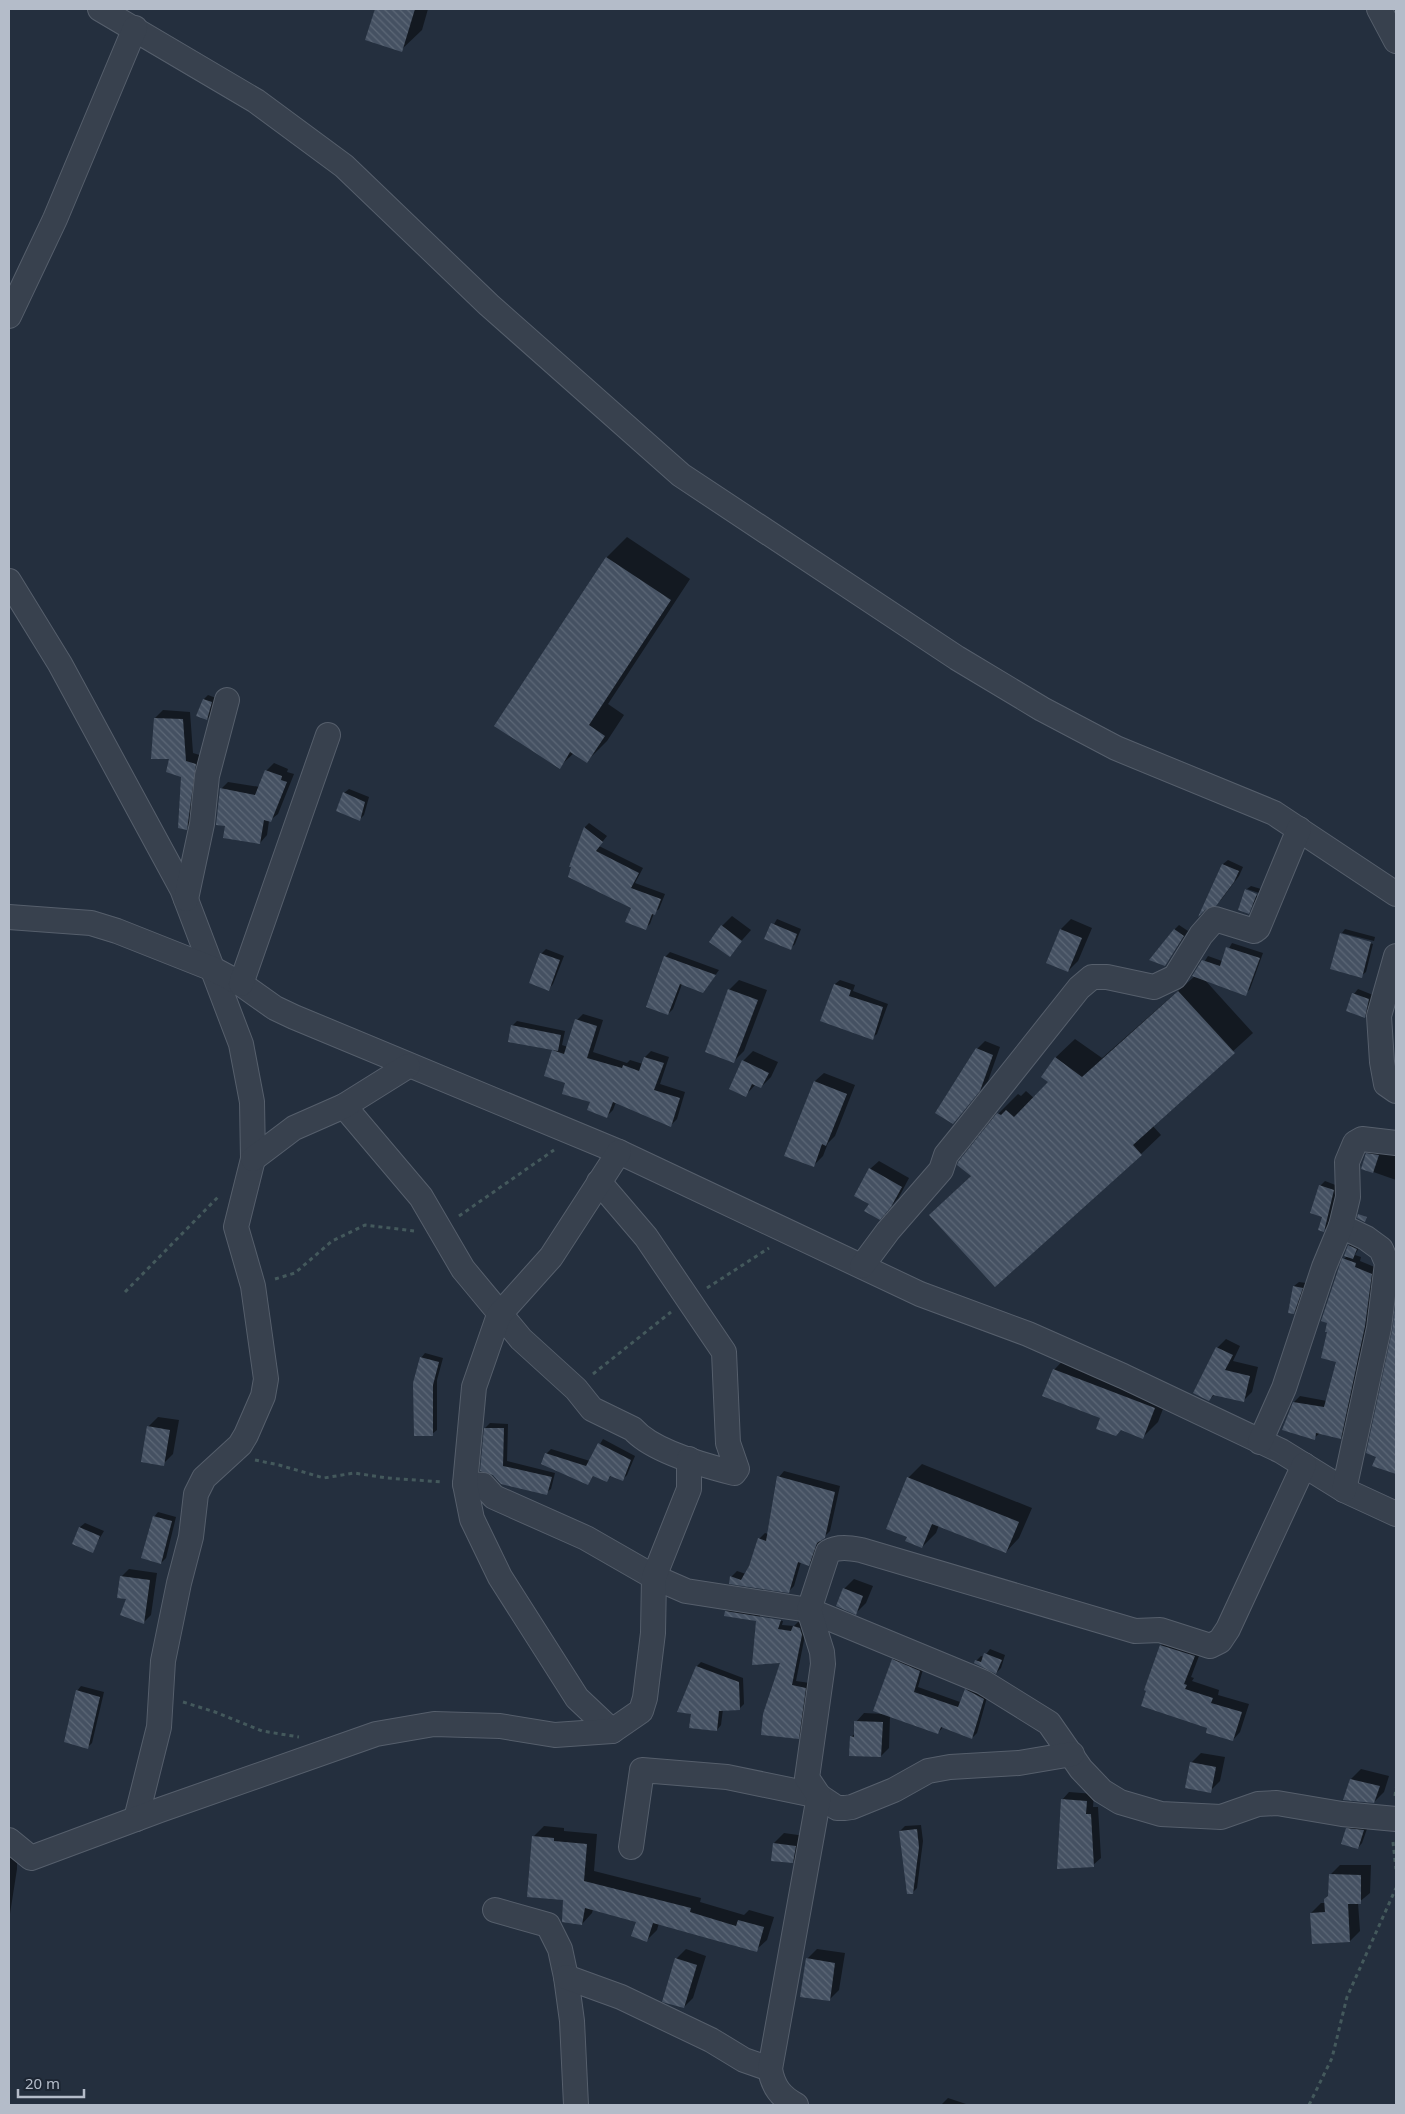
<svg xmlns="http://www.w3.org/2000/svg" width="1405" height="2114" font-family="'Noto Sans',sans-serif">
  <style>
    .shadow { fill: #0007 }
    .building { fill: url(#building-back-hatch) }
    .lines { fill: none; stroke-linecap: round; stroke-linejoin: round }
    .minor-casing { stroke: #565f6c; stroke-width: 26 }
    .path { stroke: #44595c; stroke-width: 3; stroke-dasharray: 4 4; stroke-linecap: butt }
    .minor { stroke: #38414e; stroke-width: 24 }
  </style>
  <defs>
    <pattern id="building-back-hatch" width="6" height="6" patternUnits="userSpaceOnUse" patternTransform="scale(1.25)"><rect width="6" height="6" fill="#455162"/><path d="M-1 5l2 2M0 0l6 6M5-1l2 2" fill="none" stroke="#5d6877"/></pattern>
  </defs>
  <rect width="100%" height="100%" fill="#242f3e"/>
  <g class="shadow">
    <polygon points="376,9 428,9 422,30 401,50 366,39"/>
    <polygon points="627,537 690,579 608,704 624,715 607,741 587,761 574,753 559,767 606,558"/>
    <polygon points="208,695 216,698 212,714 207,719 204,699"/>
    <polygon points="163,710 190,712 193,753 203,756 194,820 186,828 183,776 171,758 155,718"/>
    <polygon points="274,763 288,769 287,772 294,774 278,814 269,821 267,835 260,843 226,825 221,789 228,782 260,787 266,771"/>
    <polygon points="349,789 369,797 364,815 360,819 344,793"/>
    <polygon points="589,823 607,836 599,846 643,868 635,883 665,894 659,909 654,913 650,924 645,928 632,907 571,866 585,827"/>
    <polygon points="1228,860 1243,867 1239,876 1221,900 1202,911 1223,864"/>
    <polygon points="1251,886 1261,889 1259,893 1247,889"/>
    <polygon points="1247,889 1247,892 1258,896 1249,912 1246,890"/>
    <polygon points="732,916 751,930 729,955 722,926"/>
    <polygon points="777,919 801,929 795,944 790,949 766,938"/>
    <polygon points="1071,919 1092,928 1078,961 1068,971 1061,929"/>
    <polygon points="1179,925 1188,931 1165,965 1175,929"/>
    <polygon points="1345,929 1375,937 1374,941 1342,933"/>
    <polygon points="1342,933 1342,935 1373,944 1366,972 1361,976 1341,934"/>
    <polygon points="1232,943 1263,953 1250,989 1245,994 1204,979 1253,1033 1152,1125 1161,1135 1141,1154 930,1215 972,1175 998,1114 1018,1094 1021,1096 1026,1091 1034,1098 1050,1082 1055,1058 1075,1039 1102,1058 1195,976 1208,956 1222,961"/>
    <polygon points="546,949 564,956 553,984 549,989 541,954"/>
    <polygon points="670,952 719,970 707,987 682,984 673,1009 668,1014 665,957"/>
    <polygon points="739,980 767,990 744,1051 734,1061 729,990"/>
    <polygon points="840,980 855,985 853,991 888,1004 877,1034 872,1038 822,1020 835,984"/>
    <polygon points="1358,989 1373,995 1370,1012 1365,1016 1354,994"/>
    <polygon points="583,1014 603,1020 593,1052 627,1063 630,1060 643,1064 645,1057 651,1051 669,1057 660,1084 685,1092 677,1119 671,1125 616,1102 613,1110 607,1116 567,1082 554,1051 555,1049 512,1026 517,1021 565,1031 562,1045 568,1047 577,1020"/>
    <polygon points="985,1041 1000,1047 988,1081 953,1122 977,1049"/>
    <polygon points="753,1051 778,1062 771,1077 761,1087 756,1084 745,1096 743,1061"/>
    <polygon points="824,1073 855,1085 835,1136 828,1143 823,1156 814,1165 815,1081"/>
    <polygon points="1371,1149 1396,1152 1396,1180 1362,1168 1367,1154"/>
    <polygon points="879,1161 909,1178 899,1197 888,1210 870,1169"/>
    <polygon points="1325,1181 1338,1186 1328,1226 1323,1231 1320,1186"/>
    <polygon points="1354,1241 1361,1244 1355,1255 1361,1257 1360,1261 1377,1268 1371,1319 1346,1432 1341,1438 1320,1433 1314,1438 1294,1402 1300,1396 1327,1401 1338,1361 1344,1259 1347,1256 1345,1255 1349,1245"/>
    <polygon points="1299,1282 1306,1283 1298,1308 1294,1313 1294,1286"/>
    <polygon points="1396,1310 1396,1437 1390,1454 1394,1331"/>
    <polygon points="1226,1339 1240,1346 1233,1361 1258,1367 1252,1392 1244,1400 1215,1394 1209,1400 1217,1348"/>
    <polygon points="425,1353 443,1358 437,1380 437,1430 432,1434 421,1358"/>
    <polygon points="1069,1354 1169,1393 1158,1422 1143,1437 1102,1418 1054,1370"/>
    <polygon points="158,1417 179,1420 173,1454 163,1464 148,1427"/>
    <polygon points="490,1423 508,1424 507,1461 555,1473 551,1489 546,1493 493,1474 485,1428"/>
    <polygon points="603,1439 635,1456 627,1475 622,1480 612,1475 607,1480 594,1475 588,1484 546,1454 551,1449 590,1461"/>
    <polygon points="922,1464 1032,1508 1019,1538 1006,1552 939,1525 936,1533 922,1547 908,1478"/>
    <polygon points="784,1471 840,1486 830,1531 822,1539 815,1558 809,1564 801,1562 794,1586 788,1592 730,1583 731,1577 737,1571 746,1574 759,1539 765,1533 768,1534 779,1477"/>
    <polygon points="158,1512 176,1517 166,1558 161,1563 154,1517"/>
    <polygon points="85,1523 104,1531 92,1551 73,1543 80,1527"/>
    <polygon points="129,1569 157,1573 151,1615 144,1622 128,1598 121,1577"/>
    <polygon points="854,1579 873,1586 866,1603 856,1613 844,1589"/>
    <polygon points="731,1607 785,1615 784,1619 760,1615 760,1618 783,1621 782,1625 794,1626 798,1622 805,1624 806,1630 796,1681 810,1683 803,1733 798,1738 782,1662 758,1620 726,1611"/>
    <polygon points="1169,1638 1202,1648 1191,1677 1194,1678 1192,1681 1219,1690 1218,1695 1249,1704 1240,1732 1233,1740 1145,1689 1161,1645"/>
    <polygon points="990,1649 1005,1655 1001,1668 996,1673 976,1661 981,1656 984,1657"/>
    <polygon points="898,1655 924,1666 918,1687 960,1702 970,1685 988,1694 977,1733 972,1738 943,1727 938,1733 890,1716 889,1748 881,1756 851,1737 856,1733 856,1722 864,1713 884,1714 893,1660"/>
    <polygon points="701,1662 743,1678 744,1704 740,1708 723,1709 721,1725 717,1730 697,1666"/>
    <polygon points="81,1686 104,1692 92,1743 87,1748 77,1691"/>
    <polygon points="1201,1753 1225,1757 1220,1781 1210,1791 1191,1763"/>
    <polygon points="1361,1769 1389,1776 1384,1792 1374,1802 1351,1779"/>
    <polygon points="1069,1792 1094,1794 1093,1807 1098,1807 1101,1858 1093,1865 1062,1800"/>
    <polygon points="1352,1824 1368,1826 1362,1843 1358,1848 1347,1829"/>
    <polygon points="921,1825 923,1841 917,1888 912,1893 900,1831 905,1826"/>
    <polygon points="544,1826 564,1828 564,1831 597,1834 594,1871 701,1898 700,1902 744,1915 749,1910 774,1917 767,1940 756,1950 659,1923 657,1930 647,1940 637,1921 593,1909 592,1913 582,1924 564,1899 533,1837"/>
    <polygon points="784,1833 805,1836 803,1852 793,1862 774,1843"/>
    <polygon points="9,1848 17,1850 17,1869 9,1920"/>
    <polygon points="1340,1865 1371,1865 1370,1893 1358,1903 1360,1931 1350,1941 1311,1913 1321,1903 1326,1903 1329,1896 1330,1875"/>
    <polygon points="686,1949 706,1956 693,1998 684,2007 676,1959"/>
    <polygon points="817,1949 845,1953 839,1990 829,2000 807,1959"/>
    <polygon points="948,2098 966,2104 966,2105 941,2105"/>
  </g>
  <g class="building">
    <polygon points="375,9 415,9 402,52 365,40"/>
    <polygon points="606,557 671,600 589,725 605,736 587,763 570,752 560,769 494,726"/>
    <polygon points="203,699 212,702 207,720 196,716"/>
    <polygon points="154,718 183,719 186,761 196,764 187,830 178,828 181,777 166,772 169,759 151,759"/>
    <polygon points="265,770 282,776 281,780 287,782 271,822 264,820 260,844 223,838 225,826 216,825 220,788 255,795"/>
    <polygon points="343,792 365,802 360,821 336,811"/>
    <polygon points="584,827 603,842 596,851 639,873 631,888 661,899 655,915 652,914 646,930 625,922 631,908 568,877 571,867 569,867"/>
    <polygon points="1222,864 1239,871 1234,882 1216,906 1205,910 1198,917"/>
    <polygon points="1245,889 1257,894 1249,914 1238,910"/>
    <polygon points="771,923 797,934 791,950 764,939"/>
    <polygon points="721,925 742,941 730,957 709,942"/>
    <polygon points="1060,929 1082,938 1068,972 1046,963"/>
    <polygon points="1174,929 1184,936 1165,966 1149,960"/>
    <polygon points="1340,933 1371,942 1362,978 1330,969"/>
    <polygon points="1226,947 1260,958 1246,996 1192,976 1202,960 1220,966"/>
    <polygon points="540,953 560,960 549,991 529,983"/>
    <polygon points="664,956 716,975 703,993 680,984 668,1015 646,1007"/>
    <polygon points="834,984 851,990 849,996 883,1007 873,1040 820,1021"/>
    <polygon points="728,989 758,1000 734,1063 705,1052"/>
    <polygon points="1178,991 1235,1053 1133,1145 1142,1155 995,1287 929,1215 971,1176 957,1165 958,1162 997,1113 1001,1115 1006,1110 1014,1117 1048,1082 1041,1077 1055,1057 1082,1077"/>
    <polygon points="1352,993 1369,999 1365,1018 1346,1011"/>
    <polygon points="575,1019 597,1026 587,1058 622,1068 623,1065 639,1071 644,1057 664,1063 654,1090 680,1098 671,1127 613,1102 607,1118 587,1110 590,1102 562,1094 565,1083 544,1076 552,1050 564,1054"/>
    <polygon points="511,1025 561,1035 558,1051 508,1042"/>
    <polygon points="976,1048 993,1055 980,1091 953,1124 935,1113"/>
    <polygon points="742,1060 769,1073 761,1088 752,1084 746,1097 729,1089"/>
    <polygon points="814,1081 847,1094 826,1146 822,1144 814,1167 784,1156"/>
    <polygon points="1366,1153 1379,1155 1373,1173 1361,1169"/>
    <polygon points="869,1168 902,1187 891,1207 880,1220 864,1211 869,1204 854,1196"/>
    <polygon points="1319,1185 1334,1190 1324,1232 1318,1230 1322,1217 1310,1213"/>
    <polygon points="1358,1214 1367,1217 1365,1222 1357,1218"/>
    <polygon points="1348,1245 1357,1249 1353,1259 1344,1256"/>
    <polygon points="1342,1258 1356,1263 1355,1267 1372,1274 1365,1326 1341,1439 1316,1433 1315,1440 1282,1430 1293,1402 1324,1407 1336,1362 1321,1358 1327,1332 1325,1332 1327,1323 1321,1321"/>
    <polygon points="1293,1286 1303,1288 1294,1314 1288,1313"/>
    <polygon points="1396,1300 1396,1474 1372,1466 1376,1457 1366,1453 1392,1331"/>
    <polygon points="1216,1347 1233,1355 1225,1370 1250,1376 1244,1402 1213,1395 1209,1401 1193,1393"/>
    <polygon points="420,1357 439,1362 433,1385 433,1436 414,1436 413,1383"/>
    <polygon points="1053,1369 1155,1408 1143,1439 1121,1430 1116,1436 1096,1429 1100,1418 1042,1396"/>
    <polygon points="147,1426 170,1430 164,1466 141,1462"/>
    <polygon points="484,1428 504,1428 503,1466 552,1477 547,1495 501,1484 493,1475 480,1471"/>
    <polygon points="598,1443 631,1460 623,1481 610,1476 607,1482 593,1476 588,1485 541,1464 545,1453 586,1466"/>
    <polygon points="777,1476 835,1492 825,1538 817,1543 809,1566 798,1562 789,1593 729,1584 730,1576 741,1580 749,1566 758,1538 766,1541"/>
    <polygon points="907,1477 1019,1522 1006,1553 932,1524 922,1548 905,1541 907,1537 886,1529"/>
    <polygon points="153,1516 172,1521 161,1564 141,1558"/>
    <polygon points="79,1527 100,1536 93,1553 72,1544"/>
    <polygon points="120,1576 150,1580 144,1624 120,1615 126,1599 117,1598"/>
    <polygon points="843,1588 863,1596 856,1615 836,1606"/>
    <polygon points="725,1611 781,1620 778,1629 791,1631 793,1626 800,1628 802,1635 792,1685 806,1688 799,1739 761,1735 763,1714 780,1663 752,1665 756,1621 724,1616"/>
    <polygon points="1160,1645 1195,1656 1184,1684 1187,1685 1185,1689 1213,1698 1211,1703 1242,1712 1233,1741 1206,1733 1207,1728 1141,1706 1146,1691 1144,1690"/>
    <polygon points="984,1653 1002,1660 996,1674 974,1663 975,1660 981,1662"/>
    <polygon points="892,1659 920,1671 914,1692 958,1707 965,1689 984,1699 972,1739 941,1727 938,1734 873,1711"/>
    <polygon points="696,1666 739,1682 740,1710 719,1711 717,1731 689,1728 691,1714 677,1712"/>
    <polygon points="76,1690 100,1697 88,1749 64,1742"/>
    <polygon points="854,1721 883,1722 881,1757 849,1756 850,1736 854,1737"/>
    <polygon points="1190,1762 1216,1767 1211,1793 1185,1788"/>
    <polygon points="1350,1779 1380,1786 1374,1803 1343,1800"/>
    <polygon points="1061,1799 1087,1801 1086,1814 1091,1814 1094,1867 1057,1869"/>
    <polygon points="1346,1828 1364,1830 1358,1849 1341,1844"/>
    <polygon points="917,1829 919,1847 913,1894 907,1894 899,1831"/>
    <polygon points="532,1836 554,1838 554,1841 587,1844 584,1881 691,1908 690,1912 736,1926 738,1920 764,1927 757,1952 653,1923 647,1942 631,1936 636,1922 585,1908 582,1925 562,1922 563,1900 527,1897"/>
    <polygon points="773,1843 796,1846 793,1863 771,1861"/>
    <polygon points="1329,1874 1361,1875 1361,1904 1348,1904 1350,1942 1312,1944 1310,1913 1325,1912 1324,1899 1328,1896"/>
    <polygon points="675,1958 697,1965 684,2008 662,2002"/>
    <polygon points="806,1958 835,1963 830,2001 800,1997"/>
  </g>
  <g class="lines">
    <g class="minor-casing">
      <g id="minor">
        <polyline points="100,9 256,101 344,166 489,305 681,475 957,658 1042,709 1116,748 1274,813 1396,894"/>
        <polyline points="1379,9 1396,41"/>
        <polyline points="9,316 55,219 135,28"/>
        <polyline points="9,581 60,664 182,889 241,1044 252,1102 253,1159 236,1227 253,1286 266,1379 263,1396 246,1435 240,1445 204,1478 196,1494 191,1537 179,1583 163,1661 159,1727 136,1819"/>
        <polyline points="186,899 202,824 207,776 227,700"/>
        <polyline points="9,917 91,923 117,931 213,969 241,984 275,1008 294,1017 619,1152 920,1294 1028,1334 1123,1376 1281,1451 1344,1490 1396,1514"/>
        <polyline points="1396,956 1379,1016 1382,1062 1386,1084 1396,1091"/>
        <polyline points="241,984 328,735"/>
        <path d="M344,1106L421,1197L463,1269L521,1339L576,1389L592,1409L633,1429C652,1451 706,1466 734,1473L737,1469L728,1443L724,1352L646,1237L599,1182"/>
        <polyline points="253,1159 294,1128 344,1106 408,1066"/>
        <polyline points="1341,1226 1366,1238 1381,1249 1387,1263 1379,1328 1344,1490"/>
        <polyline points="862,1266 888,1231 941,1170 946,1155 963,1134 1079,988 1092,977 1107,977 1154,987 1175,977 1201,935 1215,919 1254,931 1258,928 1299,829"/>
        <polyline points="1260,1442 1284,1388 1324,1267 1341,1226 1348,1197 1347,1162 1355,1143 1362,1139 1396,1143"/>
        <polyline points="465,1484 483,1485 494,1497 586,1538 654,1577 686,1591 809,1610 983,1682 1049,1723 1081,1769 1102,1791 1120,1802 1161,1814 1221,1817 1258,1804 1277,1803 1342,1814 1396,1819"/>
        <polyline points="612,1731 577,1698 500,1577 472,1519 465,1484 474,1387 499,1315 551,1257 619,1152"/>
        <polyline points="9,1840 31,1858 160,1810 376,1734 434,1724 500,1726 555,1735 612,1731 641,1711 645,1698 653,1633 654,1577 689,1489 689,1459"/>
        <polyline points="631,1847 642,1770 727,1777 819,1796 837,1808 845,1808 852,1807 894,1790 928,1771 950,1767 1019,1763 1072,1754"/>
        <polyline points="495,1910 548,1925 560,1949 566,1977 572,2021 576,2105"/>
        <polyline points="566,1977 621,1997 711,2040 744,2060 770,2069"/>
        <path d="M796,2105C781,2097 773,2087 770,2069L819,1796L807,1778L823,1664L822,1652L809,1610L828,1552C838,1546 850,1548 861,1550L1135,1631L1160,1630L1210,1646L1220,1641L1228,1629L1304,1465"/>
      </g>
    </g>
    <g class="path">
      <polyline points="459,1216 554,1150"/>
      <polyline points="275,1279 295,1273 332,1241 365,1225 414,1231"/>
      <polyline points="707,1288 769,1248"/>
      <polyline points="125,1292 219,1196"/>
      <polyline points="593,1374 671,1312"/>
      <polyline points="255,1460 279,1465 324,1478 354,1473 387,1478 443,1482"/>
      <polyline points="183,1702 215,1712 262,1731 299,1737"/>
      <polyline points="1395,1796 1396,1788"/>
      <polyline points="1393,1842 1396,1869"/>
      <polyline points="1309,2105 1332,2058 1347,1997 1396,1888"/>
    </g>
    <use href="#minor" class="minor"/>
  </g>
  <rect width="1405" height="2114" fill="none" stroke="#b4bcc9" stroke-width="20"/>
  <path d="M18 2089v8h66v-8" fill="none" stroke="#b4bcc9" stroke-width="2.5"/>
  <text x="25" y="2089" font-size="15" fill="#b4bcc9" stroke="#1d2633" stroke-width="4" paint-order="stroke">20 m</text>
</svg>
